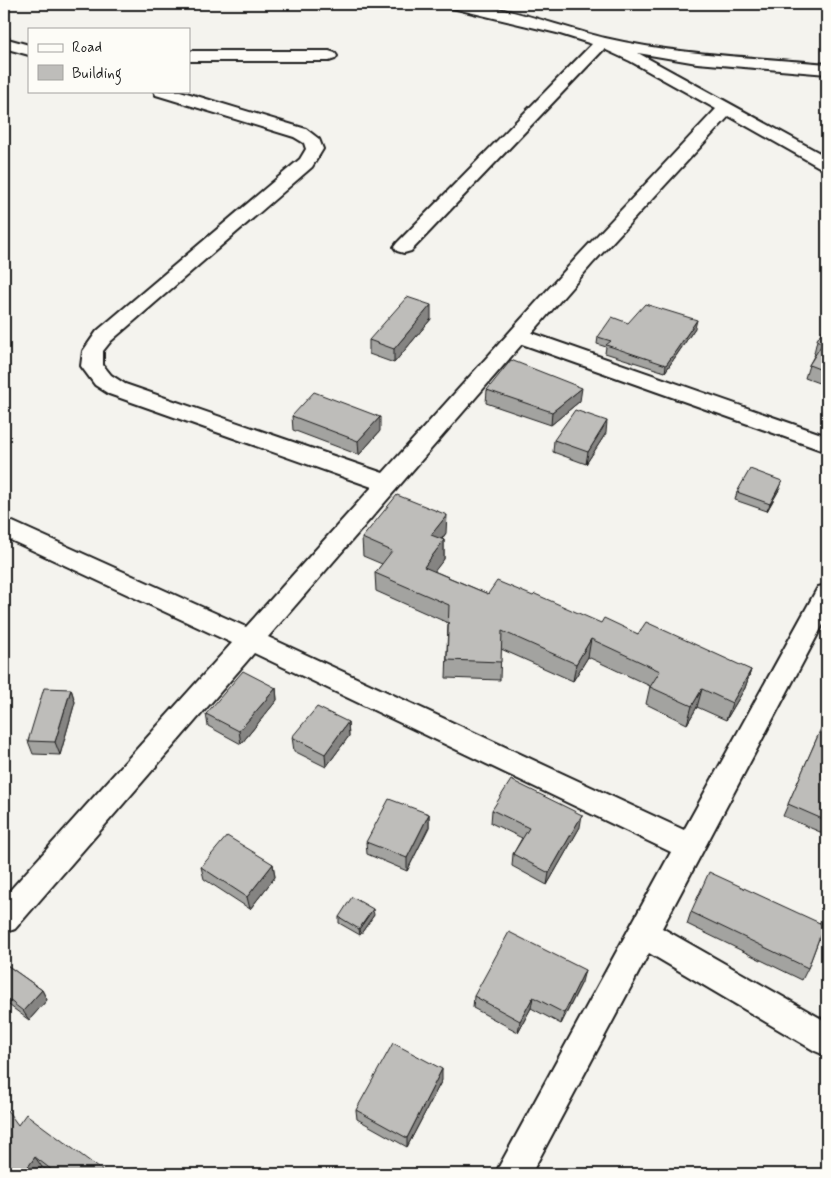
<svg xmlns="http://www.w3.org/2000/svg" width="831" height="1178" font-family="Mynerve,sans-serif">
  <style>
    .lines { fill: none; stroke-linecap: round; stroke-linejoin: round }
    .minor-casing { stroke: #1c1c1c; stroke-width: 4 }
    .minor { fill: #fdfcf7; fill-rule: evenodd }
    .wall { fill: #a3a3a0; stroke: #1c1c1c }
    .shaded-wall { fill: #858482; stroke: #1c1c1c }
    .building { fill: #bebdba; stroke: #1c1c1c }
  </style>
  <rect width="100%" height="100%" fill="#f4f3ee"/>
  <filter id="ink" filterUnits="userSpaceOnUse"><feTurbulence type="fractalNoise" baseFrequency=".02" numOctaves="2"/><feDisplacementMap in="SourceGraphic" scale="10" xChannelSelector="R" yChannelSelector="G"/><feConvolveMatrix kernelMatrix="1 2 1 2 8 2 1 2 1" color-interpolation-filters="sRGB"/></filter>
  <g filter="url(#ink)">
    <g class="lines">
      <g class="minor-casing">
        <g id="minor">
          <path d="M445,4C497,1 555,26 605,38C677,55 753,57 827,64V74L697,63L638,53L827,157V169L821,168L729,116L592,264L532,333L827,436V452L522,344L268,637L684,830L818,587L827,585V617L662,928L827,1022V1056L815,1051L649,953L531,1174H495L671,852L254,653L15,929L4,933V897L232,643L4,537V518L246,627L372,487L109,394L95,385L81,366L83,351L97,331L300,159L306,149L304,143L294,137L156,95L154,91H180L306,129L319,139L323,149L312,167L111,341L103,351V365L111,375L125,384L383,473L578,256L716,109L630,61L604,49L411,251L404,253L397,251L394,247L397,243L592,44L557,33L448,7Z"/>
          <polygon points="4,38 29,45 29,55 4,48"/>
          <polygon points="189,51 329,51 335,53 337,56 335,59 329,61 189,61"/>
        </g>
      </g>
      <use href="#minor" class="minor"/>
    </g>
    <g class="wall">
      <polygon points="431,319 394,363 369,354 369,340"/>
      <polygon points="827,322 827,386 805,378 809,365 815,354 814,353 817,340"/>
      <polygon points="695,328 665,372 605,353 606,347 597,344 598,337"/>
      <polygon points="487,390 580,401 551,425 486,403"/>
      <polygon points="292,416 380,431 359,455 293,430"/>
      <polygon points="606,433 586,464 553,452 554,440"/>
      <polygon points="782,481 780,488 767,511 735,500 737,492"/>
      <polygon points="446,533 442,539 444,540 444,559 434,571 488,594 638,634 751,670 745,688 726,720 697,707 687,724 646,704 650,686 588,657 573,681 501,649 500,680 446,678 448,623 376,591 375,573 382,564 363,556 362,538"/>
      <polygon points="276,688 277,700 241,744 208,726 206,714"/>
      <polygon points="71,689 75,702 60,755 33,754 28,741"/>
      <polygon points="827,715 827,835 783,816"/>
      <polygon points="348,722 349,736 326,767 294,751 292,737"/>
      <polygon points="492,810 580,827 547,885 512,866 513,854 522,838 491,823"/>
      <polygon points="429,814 429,827 407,871 367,854 366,842"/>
      <polygon points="273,864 275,877 250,909 204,879 201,867"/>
      <polygon points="827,906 827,940 820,936 808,968 802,980 687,924 691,912 820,923"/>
      <polygon points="374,915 360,935 339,923 339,917"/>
      <polygon points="4,963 42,990 47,1000 29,1020 6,1003 4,1006"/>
      <polygon points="582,982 561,1024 531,1008 518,1032 473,1008 474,996"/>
      <polygon points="442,1080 407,1147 357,1119 356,1110"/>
      <polygon points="18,1125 107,1174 52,1174 42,1167 36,1174 4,1174"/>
    </g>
    <g class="shaded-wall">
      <polygon points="431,305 431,319 394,363 394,349"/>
      <polygon points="697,320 695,328 665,372 666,365"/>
      <polygon points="582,388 580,401 551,425 552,412"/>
      <polygon points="380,417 380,431 359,455 358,441"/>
      <polygon points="607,421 606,433 586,464 588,452"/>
      <polygon points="782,481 780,488 767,511 770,504"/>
      <polygon points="447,515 446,533 431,553 431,535"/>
      <polygon points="444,540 444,559 424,585 424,567"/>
      <polygon points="591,639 588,657 573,681 576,664"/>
      <polygon points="751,670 745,688 726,720 732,703"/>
      <polygon points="276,688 277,700 241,744 239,731"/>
      <polygon points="71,689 75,702 60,755 55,742"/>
      <polygon points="702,689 697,707 687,724 692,706"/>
      <polygon points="348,722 349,736 326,767 325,754"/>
      <polygon points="429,814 429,827 407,871 407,858"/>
      <polygon points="582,815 580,827 547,885 549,873"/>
      <polygon points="273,864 275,877 250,909 247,897"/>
      <polygon points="373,909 374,915 360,935 359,929"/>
      <polygon points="585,970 582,982 561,1024 564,1013"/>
      <polygon points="42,990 47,1000 29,1020 23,1011"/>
      <polygon points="533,997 531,1008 518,1032 520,1021"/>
      <polygon points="4,999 6,1003 4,1006"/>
      <polygon points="442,1069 442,1080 407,1147 407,1138"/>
      <polygon points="35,1157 42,1167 36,1174 23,1174"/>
    </g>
    <g class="building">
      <polygon points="407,297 431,305 394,349 369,340"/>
      <polygon points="645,304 697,320 666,365 606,345 611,341 598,337 612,317 628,323"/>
      <polygon points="827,322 827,372 809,365 822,344 817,340"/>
      <polygon points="511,360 582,388 552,412 487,390"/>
      <polygon points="314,392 380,417 358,441 292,416"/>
      <polygon points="575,410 607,421 588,452 554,440"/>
      <polygon points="750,469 782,481 770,504 737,492"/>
      <polygon points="397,495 447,515 431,535 444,540 424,567 488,594 497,581 533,596 535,594 601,623 604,618 638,634 646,622 751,670 732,703 702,689 692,706 650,687 660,671 591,639 576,664 502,631 501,662 447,660 449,605 375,573 392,551 362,538"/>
      <polygon points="243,671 276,688 239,731 206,714"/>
      <polygon points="44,688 71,689 55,742 28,741"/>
      <polygon points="317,707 348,722 325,754 292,737"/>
      <polygon points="827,715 827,821 788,804"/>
      <polygon points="511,780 582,815 549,873 513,854 529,828 492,810"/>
      <polygon points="389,799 429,814 407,858 366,842"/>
      <polygon points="227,836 273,864 247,897 201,867"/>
      <polygon points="709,872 824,925 808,968 691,912"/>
      <polygon points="352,897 373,909 359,929 339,917"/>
      <polygon points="827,908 827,932 823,930 824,925 821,924"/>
      <polygon points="509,932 585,970 564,1013 533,997 520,1021 474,996"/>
      <polygon points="4,963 42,990 23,1011 4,996"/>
      <polygon points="393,1043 442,1069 407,1138 356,1110"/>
      <polygon points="4,1106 18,1125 26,1114 107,1174 57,1174 35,1157 23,1174 4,1174"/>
    </g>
  </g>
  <rect width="831" height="1178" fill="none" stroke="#fdfcf7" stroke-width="20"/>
  <rect x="10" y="10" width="811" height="1158" fill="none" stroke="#1c1c1c" stroke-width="2" filter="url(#ink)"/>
  <rect x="28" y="28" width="162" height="65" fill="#fdfcf7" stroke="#a3a29f"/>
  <rect x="38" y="44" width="25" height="8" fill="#fdfcf7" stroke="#a3a29f"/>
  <text x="72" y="52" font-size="15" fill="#1c1c1c">Road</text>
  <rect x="38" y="65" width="25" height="15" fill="#bebdba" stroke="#a3a29f"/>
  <text x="72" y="78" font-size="15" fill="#1c1c1c">Building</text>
</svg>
